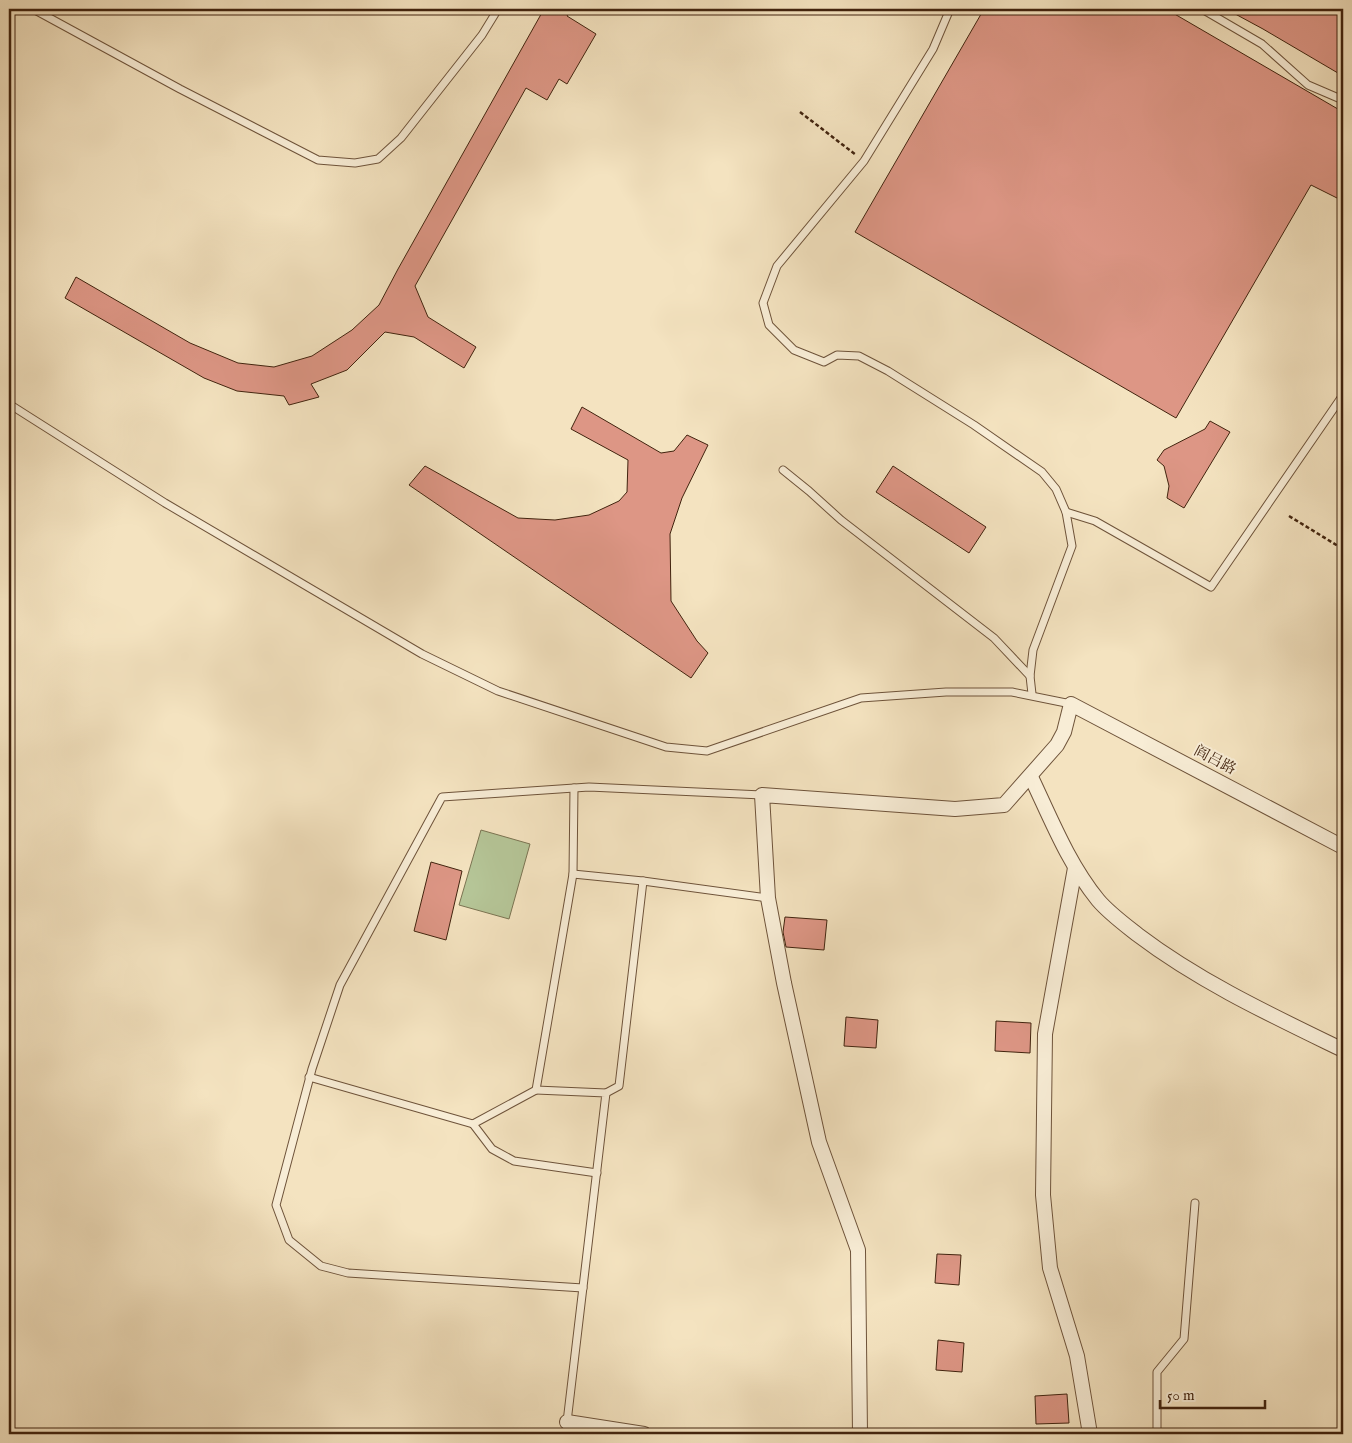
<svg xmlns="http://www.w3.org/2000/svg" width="1352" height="1443" font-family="'IM FELL English','Noto Serif SC',serif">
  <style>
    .green { fill: #b5c597; stroke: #7b7452 }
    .building { fill: #dd9685; stroke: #41230e }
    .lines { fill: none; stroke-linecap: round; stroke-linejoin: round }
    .lane-casing { stroke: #6e533a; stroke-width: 9 }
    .street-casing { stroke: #6e533a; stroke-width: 16 }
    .path { stroke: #41230e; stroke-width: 2.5; stroke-dasharray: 4 2.5; stroke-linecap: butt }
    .lane { stroke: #f8edd6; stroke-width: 7 }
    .street { stroke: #f8edd6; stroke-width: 14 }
    .labels { text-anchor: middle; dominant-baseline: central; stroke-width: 4; stroke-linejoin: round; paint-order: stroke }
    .street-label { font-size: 15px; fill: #41230e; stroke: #f8edd6 }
  </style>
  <rect width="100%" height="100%" fill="#f4e3c0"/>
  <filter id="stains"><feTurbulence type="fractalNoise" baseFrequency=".004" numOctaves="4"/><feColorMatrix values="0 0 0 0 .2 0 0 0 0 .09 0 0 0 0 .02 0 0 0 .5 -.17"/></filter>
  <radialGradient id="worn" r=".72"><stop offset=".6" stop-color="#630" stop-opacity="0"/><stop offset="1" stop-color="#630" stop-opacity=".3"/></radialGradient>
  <polygon class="green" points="481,830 530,844 509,919 459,905"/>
  <g class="building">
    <polygon points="544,9 571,9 567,16 596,34 567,84 559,79 547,100 526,88 415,286 428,317 476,347 464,368 414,337 385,332 347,370 311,384 319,397 289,405 284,396 237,391 204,378 65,298 76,277 190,343 238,363 274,367 312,356 352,330 379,305 398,269"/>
    <polygon points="984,9 1166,9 1343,112 1343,201 1311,185 1176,418 855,232"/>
    <polygon points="1226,9 1343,9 1343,76 1263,29"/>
    <polygon points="582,407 661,453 674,451 687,435 708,445 682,498 670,534 671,601 697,641 708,653 691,678 409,485 425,466 518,518 555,520 589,515 619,501 627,492 628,460 571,429"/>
    <polygon points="1210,421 1230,432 1184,508 1167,498 1169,486 1164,466 1157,460 1164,450 1205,429"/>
    <polygon points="893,466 986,527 969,553 876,492"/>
    <polygon points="431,862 462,871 446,940 414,931"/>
    <polygon points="785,917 827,920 824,950 786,947 783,932"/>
    <polygon points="846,1017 878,1020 876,1048 844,1046"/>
    <polygon points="996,1021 1031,1023 1030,1053 995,1051"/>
    <polygon points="937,1254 961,1255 959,1285 935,1283"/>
    <polygon points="938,1340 964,1343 962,1372 936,1370"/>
    <polygon points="1067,1394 1069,1423 1036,1424 1035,1396"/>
  </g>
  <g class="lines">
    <g class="lane-casing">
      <g id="lane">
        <polyline points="33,9 180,89 318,160 355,163 378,159 401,138 482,35 498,9"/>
        <polyline points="950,9 933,49 864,161 777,266 763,303 769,325 794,350 824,362 837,355 859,356 888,371 974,425 1042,472 1056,489 1066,512 1072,546 1033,650 1030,676 1032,694"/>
        <polyline points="1202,9 1262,44 1308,85 1343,100"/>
        <polyline points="9,404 165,503 422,654 498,691 666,747 707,751 861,698 946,692 1012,692 1071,704"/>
        <polyline points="783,470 809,491 841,520 994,638 1030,676"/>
        <polyline points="1066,512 1095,521 1211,587 1343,395"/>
        <polyline points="573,874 643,881 768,898"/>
        <polyline points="309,1077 473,1124 536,1090"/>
        <polyline points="606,1093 619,1086 643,881"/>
        <polyline points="473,1124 492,1149 514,1161 597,1173"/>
        <polyline points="583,1288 348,1273 321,1266 289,1240 276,1205 312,1069 340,985 442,797 589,787 762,795"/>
        <polyline points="567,1422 606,1093 536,1090 573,874 574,788"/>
        <polyline points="1157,1434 1157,1372 1184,1339 1195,1203"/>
      </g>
    </g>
    <g class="street-casing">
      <g id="street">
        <path d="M1031,777C1051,819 1068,863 1098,900C1109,913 1124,924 1138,935C1200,982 1273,1016 1343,1050"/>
        <polyline points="1075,868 1045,1034 1043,1195 1050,1268 1077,1356 1090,1434"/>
        <polyline points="567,1422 644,1434"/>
        <polyline points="860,1434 858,1250 819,1142 784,983 768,898 762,795 955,809 1004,805 1057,745 1064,732 1071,704 1343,847"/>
      </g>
    </g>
    <g class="path">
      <polyline points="800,112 856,155"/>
      <polyline points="1289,516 1343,549"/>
    </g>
    <use href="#lane" class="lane"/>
    <use href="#street" class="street"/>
  </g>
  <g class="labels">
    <g class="street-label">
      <text transform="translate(1215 760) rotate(28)">阎吕路</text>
    </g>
  </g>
  <rect width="1352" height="1443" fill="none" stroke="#f4e3c0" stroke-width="30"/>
  <rect x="10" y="10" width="1332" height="1423" fill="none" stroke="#41230e" stroke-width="2.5"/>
  <rect x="15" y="15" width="1322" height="1413" fill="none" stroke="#41230e"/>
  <path d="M1160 1400v8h105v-8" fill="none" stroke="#41230e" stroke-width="2.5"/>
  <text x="1167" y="1400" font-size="15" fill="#41230e" stroke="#f8edd6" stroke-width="4" paint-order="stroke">50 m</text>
  <rect width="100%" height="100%" filter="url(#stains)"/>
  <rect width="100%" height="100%" fill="url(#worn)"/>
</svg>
